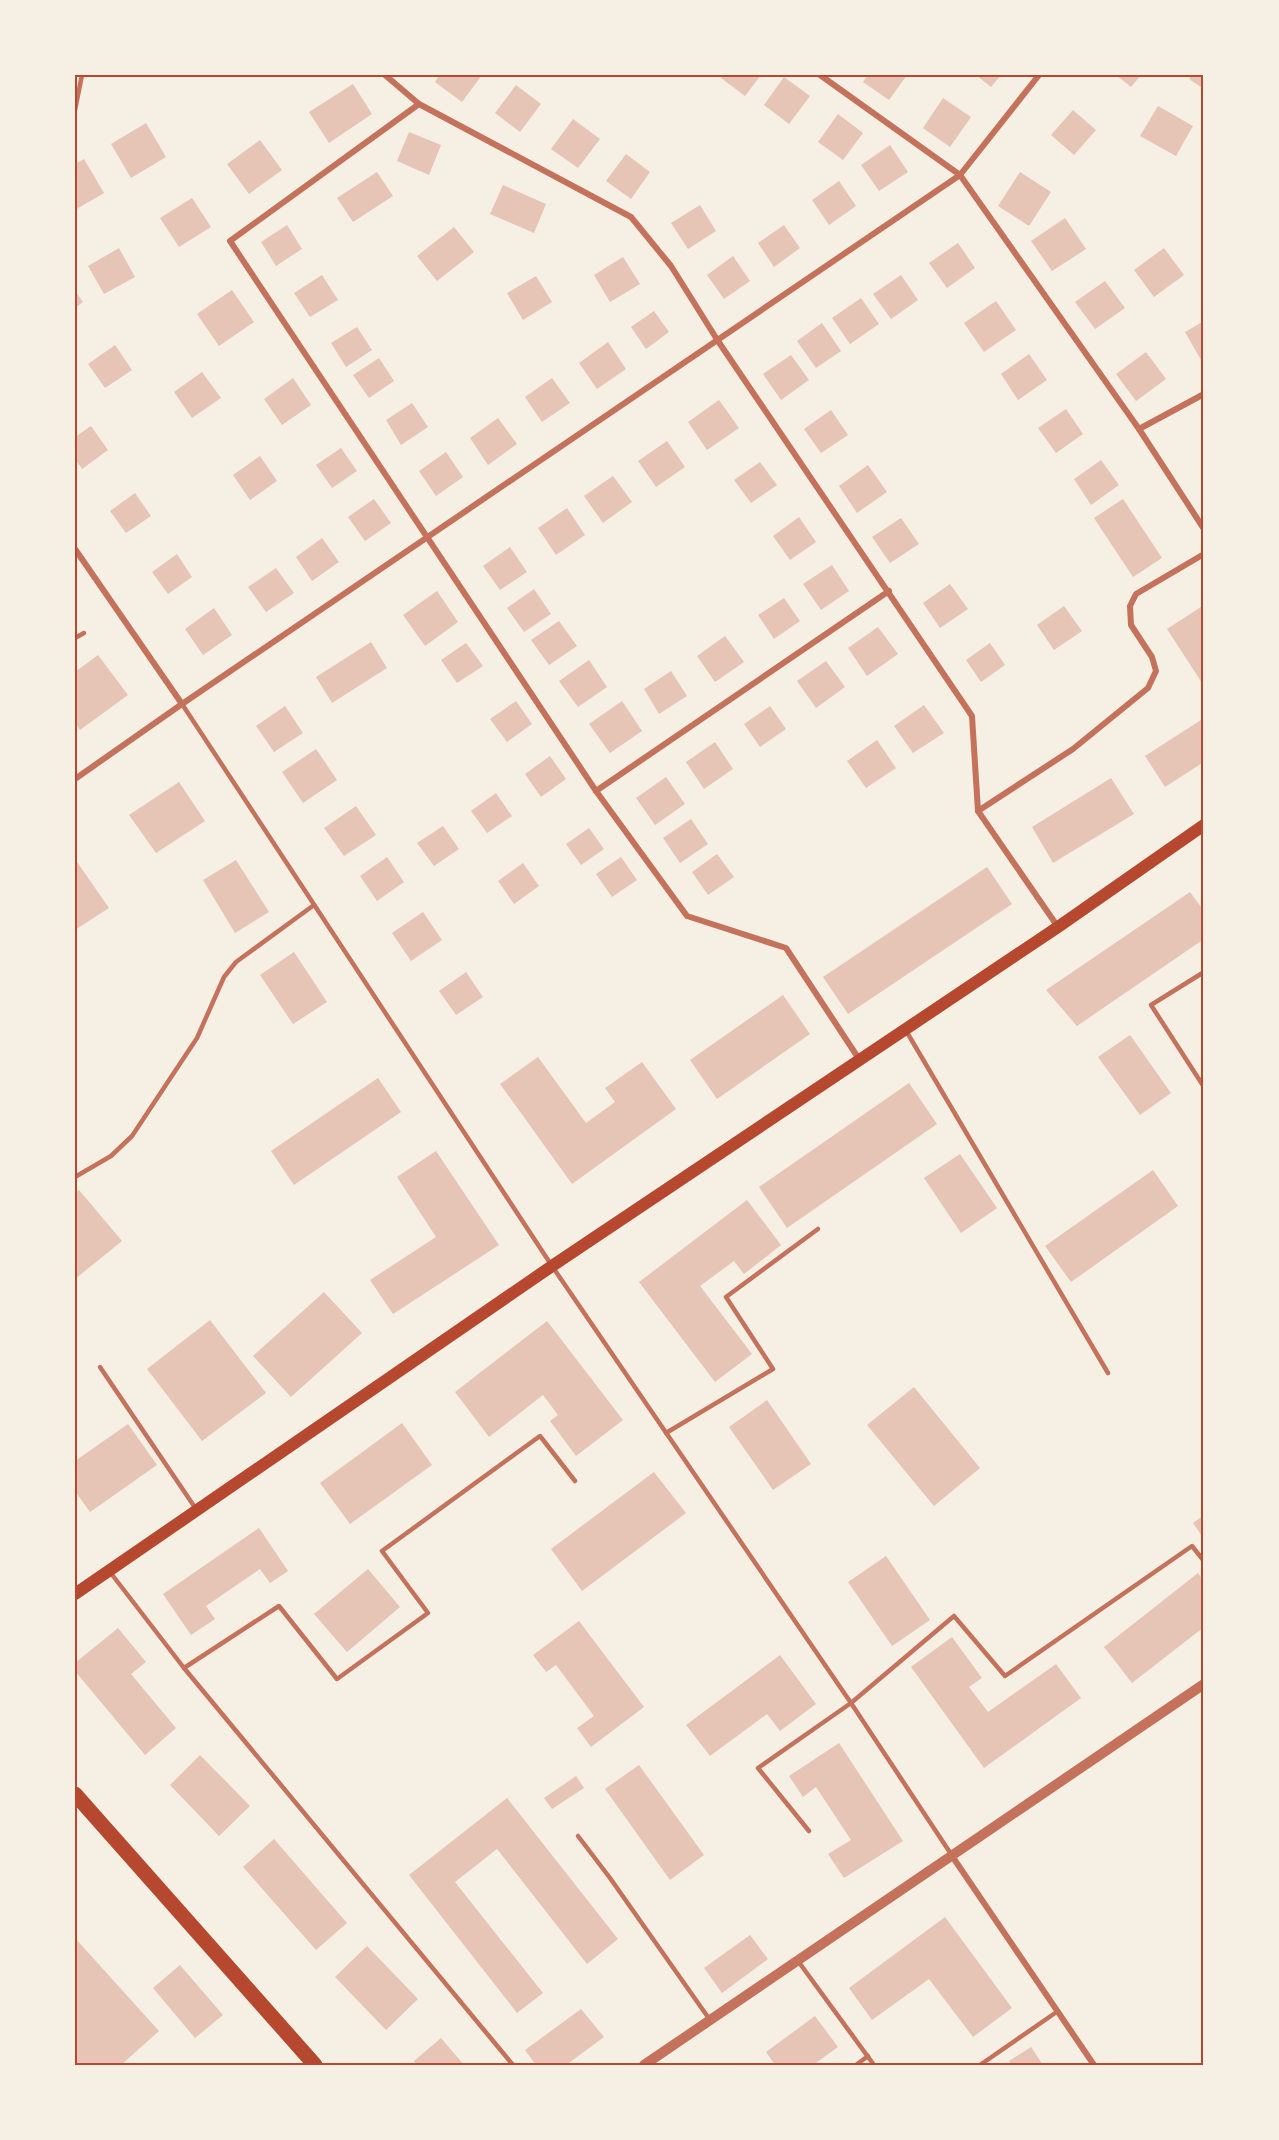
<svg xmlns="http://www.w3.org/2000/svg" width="1279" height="2140" font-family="'PT Sans',sans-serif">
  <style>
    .building { fill: #e6c5b7 }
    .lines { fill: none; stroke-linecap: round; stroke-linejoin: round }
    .service { stroke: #c5725c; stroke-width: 4.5 }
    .minor { stroke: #c5725c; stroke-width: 6 }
    .tertiary { stroke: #c5725c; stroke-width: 10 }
    .secondary { stroke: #b5482f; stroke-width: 12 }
    .primary { stroke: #b5482f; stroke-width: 15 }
    .neatline { fill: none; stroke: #b5482f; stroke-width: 2 }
  </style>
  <rect width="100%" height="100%" fill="#f6efe4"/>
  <g class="building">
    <polygon points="440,75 482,75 462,102 435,82"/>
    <polygon points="723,75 761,75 745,96 721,78"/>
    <polygon points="868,75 907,75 889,100 863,82"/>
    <polygon points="976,75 1001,75 991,87"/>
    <polygon points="1116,75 1141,75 1131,87"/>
    <polygon points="1192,75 1204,75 1204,89 1189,79"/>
    <polygon points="784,77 810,96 789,124 764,105"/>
    <polygon points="353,84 372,114 329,143 309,112"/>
    <polygon points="516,85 541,104 520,132 495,113"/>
    <polygon points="943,98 971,117 950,147 923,128"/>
    <polygon points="1158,106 1193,126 1176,156 1140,136"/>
    <polygon points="1073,110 1096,130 1074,155 1051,135"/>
    <polygon points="838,114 863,133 843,160 818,142"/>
    <polygon points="573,119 600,139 578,168 551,149"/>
    <polygon points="146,123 166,157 131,178 111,144"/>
    <polygon points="409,132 441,145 429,175 397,161"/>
    <polygon points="260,140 282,170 249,194 227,164"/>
    <polygon points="890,145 908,172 879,191 861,165"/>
    <polygon points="626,154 650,172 631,199 606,181"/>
    <polygon points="84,159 104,193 75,210 75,164"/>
    <polygon points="377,172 393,196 353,222 337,198"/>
    <polygon points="1020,172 1051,192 1029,226 998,206"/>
    <polygon points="839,181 856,206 829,225 812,200"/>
    <polygon points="503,185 546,204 534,233 490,214"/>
    <polygon points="192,198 211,227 179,247 160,218"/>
    <polygon points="700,205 716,231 688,249 671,223"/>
    <polygon points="1065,218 1086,249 1052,271 1031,241"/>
    <polygon points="287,225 302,249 276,266 261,242"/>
    <polygon points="784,225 800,248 774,267 758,243"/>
    <polygon points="454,227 474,252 437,281 417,256"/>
    <polygon points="958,243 975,268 947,288 929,263"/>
    <polygon points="119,248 135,277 104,294 88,266"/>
    <polygon points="1164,248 1184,275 1154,297 1134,270"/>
    <polygon points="733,256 750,281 724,299 707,275"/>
    <polygon points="623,257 640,284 610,302 594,275"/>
    <polygon points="322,275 338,300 310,317 294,293"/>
    <polygon points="901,275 918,300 891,319 873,294"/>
    <polygon points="536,276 552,302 523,320 507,293"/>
    <polygon points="1105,281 1125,308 1095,329 1075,302"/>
    <polygon points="232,290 254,322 219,346 197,314"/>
    <polygon points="75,291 83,302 75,308"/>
    <polygon points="861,298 879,324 850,344 832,318"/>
    <polygon points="996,301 1016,330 984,352 964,323"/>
    <polygon points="654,311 669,332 646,349 631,327"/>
    <polygon points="1204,321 1204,359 1201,360 1185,332"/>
    <polygon points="822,323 841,351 816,368 797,341"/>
    <polygon points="357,327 372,350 346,367 331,343"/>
    <polygon points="608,342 626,369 597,389 579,363"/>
    <polygon points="115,345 132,370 105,388 88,364"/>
    <polygon points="1146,352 1166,379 1136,401 1116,374"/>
    <polygon points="1029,354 1047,380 1018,400 1001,374"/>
    <polygon points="791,355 809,380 781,400 763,374"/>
    <polygon points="379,358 394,381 369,398 353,375"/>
    <polygon points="202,372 221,398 192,418 174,392"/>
    <polygon points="293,378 311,405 282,425 264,399"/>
    <polygon points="552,378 570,403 542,422 525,397"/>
    <polygon points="719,400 739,428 707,450 688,422"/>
    <polygon points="412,403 428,427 401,445 386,420"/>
    <polygon points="1066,409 1083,434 1056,453 1038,428"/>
    <polygon points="831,410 848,435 821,453 804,429"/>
    <polygon points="498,418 517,444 488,465 470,438"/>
    <polygon points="91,426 108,450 82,469 75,459 75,437"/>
    <polygon points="667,441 685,467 656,487 638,461"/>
    <polygon points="341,448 357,471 332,488 316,465"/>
    <polygon points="446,452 463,477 436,496 419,471"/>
    <polygon points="260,456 277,481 250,500 233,475"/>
    <polygon points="1101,460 1119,485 1091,505 1074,479"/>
    <polygon points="760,462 777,485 751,503 734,480"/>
    <polygon points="868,465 887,492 857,513 839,486"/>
    <polygon points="613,476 632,502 603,523 584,496"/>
    <polygon points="135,493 151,516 126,533 110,511"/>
    <polygon points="374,499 391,523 365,541 348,517"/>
    <polygon points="1123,499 1162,558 1133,577 1094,518"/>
    <polygon points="567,508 585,535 556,555 538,528"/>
    <polygon points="799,517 816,542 790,560 773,536"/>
    <polygon points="901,518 919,544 890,563 872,537"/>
    <polygon points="322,538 339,562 312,581 296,557"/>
    <polygon points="510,547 527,572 500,590 483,566"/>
    <polygon points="177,554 192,577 168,594 152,572"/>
    <polygon points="832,565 849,591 821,610 803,584"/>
    <polygon points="276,568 294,593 266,612 248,587"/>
    <polygon points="950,584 968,609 940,628 923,603"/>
    <polygon points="534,589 551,614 524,632 507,608"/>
    <polygon points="437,591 458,622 425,646 403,615"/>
    <polygon points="784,598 800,621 774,639 758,615"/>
    <polygon points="1064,606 1082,631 1054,650 1037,625"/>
    <polygon points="1201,607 1204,611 1204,686 1167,629"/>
    <polygon points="214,608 232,635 203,655 185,629"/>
    <polygon points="559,621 577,646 549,665 531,640"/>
    <polygon points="878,627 898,654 867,676 848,648"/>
    <polygon points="725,636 744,662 715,682 697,656"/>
    <polygon points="371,642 387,668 332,703 316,677"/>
    <polygon points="466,643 483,666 457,683 441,660"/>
    <polygon points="990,643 1005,665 981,682 966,660"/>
    <polygon points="98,655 128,695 80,730 75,722 75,672"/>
    <polygon points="589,660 607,687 578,707 559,681"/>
    <polygon points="826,661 845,687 816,708 797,681"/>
    <polygon points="671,671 687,696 659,714 644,689"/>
    <polygon points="516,701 532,724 507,742 490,719"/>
    <polygon points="622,701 642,731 610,753 589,724"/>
    <polygon points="924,705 944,733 913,753 894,726"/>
    <polygon points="285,706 303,733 274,752 256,726"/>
    <polygon points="770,706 786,729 760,747 744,724"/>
    <polygon points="1204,718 1204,762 1165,787 1145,756"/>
    <polygon points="877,740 896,768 866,788 847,761"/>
    <polygon points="715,742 733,769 704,789 686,762"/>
    <polygon points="316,749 337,780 303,803 282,772"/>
    <polygon points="550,756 566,779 541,797 525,774"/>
    <polygon points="666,777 685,804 655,825 636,798"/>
    <polygon points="1111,778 1134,814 1053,863 1032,827"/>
    <polygon points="179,782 205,821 156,853 129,815"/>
    <polygon points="496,793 512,816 487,833 471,811"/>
    <polygon points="356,806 376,835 344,856 324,828"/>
    <polygon points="691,819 708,844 680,863 663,838"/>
    <polygon points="443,826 459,849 434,866 417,843"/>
    <polygon points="589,828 604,849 581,865 566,844"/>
    <polygon points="717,854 734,877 708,895 692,872"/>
    <polygon points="387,857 404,882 377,901 360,876"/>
    <polygon points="621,857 637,880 612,897 596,874"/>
    <polygon points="75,859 109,908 75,930"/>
    <polygon points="236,860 269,912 235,933 203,880"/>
    <polygon points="523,863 539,886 514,904 498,881"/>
    <polygon points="987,867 1012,904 848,1014 823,977"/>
    <polygon points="1190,892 1204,911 1204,939 1077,1026 1046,990"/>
    <polygon points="423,912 442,940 411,961 392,933"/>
    <polygon points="294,952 327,1002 293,1024 260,975"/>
    <polygon points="466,972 483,997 456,1015 439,991"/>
    <polygon points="783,995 810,1034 717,1099 690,1060"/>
    <polygon points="1130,1035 1171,1093 1140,1115 1098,1057"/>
    <polygon points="538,1057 586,1123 615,1102 605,1088 642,1062 676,1109 572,1184 500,1084"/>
    <polygon points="378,1078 401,1112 294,1185 271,1151"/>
    <polygon points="909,1083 937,1124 787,1228 759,1187"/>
    <polygon points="436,1151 499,1245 393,1314 370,1280 436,1237 397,1177"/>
    <polygon points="960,1154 997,1208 961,1233 924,1178"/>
    <polygon points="1153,1170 1178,1206 1071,1282 1045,1246"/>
    <polygon points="79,1190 122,1241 75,1279 75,1193"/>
    <polygon points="747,1200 781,1245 744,1274 734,1261 700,1286 752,1354 715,1382 639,1282"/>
    <polygon points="324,1292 362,1333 291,1397 253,1356"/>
    <polygon points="210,1320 266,1393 202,1441 147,1369"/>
    <polygon points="547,1321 623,1420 576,1456 550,1421 558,1415 543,1395 489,1437 455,1392"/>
    <polygon points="914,1387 980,1468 934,1506 867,1425"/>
    <polygon points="767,1400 811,1464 773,1490 729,1427"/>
    <polygon points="402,1423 432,1465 350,1524 320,1483"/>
    <polygon points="128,1424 157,1465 90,1512 75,1491 75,1461"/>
    <polygon points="654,1472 686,1513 582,1591 551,1549"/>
    <polygon points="1204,1515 1204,1539 1193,1523"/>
    <polygon points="259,1528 288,1571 270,1583 260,1569 206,1606 215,1619 191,1635 163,1594"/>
    <polygon points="886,1556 930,1620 892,1646 848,1582"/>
    <polygon points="368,1569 400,1607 347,1652 314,1614"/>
    <polygon points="1198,1573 1204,1581 1204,1627 1132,1683 1104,1647"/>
    <polygon points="579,1621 644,1707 591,1747 577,1728 594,1716 556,1665 546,1672 533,1655"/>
    <polygon points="118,1628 146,1662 131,1674 176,1728 145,1755 75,1671 75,1663"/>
    <polygon points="952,1637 982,1678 969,1687 988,1712 1056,1664 1081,1698 984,1768 911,1667"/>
    <polygon points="780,1655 816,1704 780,1731 767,1714 710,1756 686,1725"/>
    <polygon points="839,1743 903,1841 844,1878 828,1854 851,1840 816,1787 803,1797 789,1776"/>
    <polygon points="200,1755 250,1806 219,1836 170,1785"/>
    <polygon points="639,1765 704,1855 670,1880 605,1789"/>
    <polygon points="576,1776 584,1788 552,1809 544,1798"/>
    <polygon points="507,1798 618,1939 587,1964 497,1849 455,1882 543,1993 517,2013 409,1875"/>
    <polygon points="274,1839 347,1923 316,1950 243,1867"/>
    <polygon points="945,1917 1012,2008 973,2037 929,1979 872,2020 849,1988"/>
    <polygon points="750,1935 768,1959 722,1993 704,1968"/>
    <polygon points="75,1938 159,2031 121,2065 75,2065"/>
    <polygon points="367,1946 418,1999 386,2030 335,1977"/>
    <polygon points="180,1965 223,2015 195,2038 153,1988"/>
    <polygon points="581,2009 604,2037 566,2065 536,2065 525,2050"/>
    <polygon points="815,2016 838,2047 813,2065 775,2065 766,2052"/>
    <polygon points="441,2038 464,2065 417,2065 414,2061"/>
    <polygon points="1031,2047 1043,2065 1012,2065 1009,2061"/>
  </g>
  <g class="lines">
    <g class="service">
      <polyline points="75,110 82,75"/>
      <polyline points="75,638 84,633"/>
      <polyline points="182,704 552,1266 851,1703 951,1854"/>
      <polyline points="1204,972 1151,1005 1204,1087"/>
      <polyline points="905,1029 1108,1373"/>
      <polyline points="75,1177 111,1156 132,1136 197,1038 224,977 236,962 314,905"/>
      <polyline points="100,1367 196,1509"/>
      <polyline points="666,1433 773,1369 726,1297 818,1229"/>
      <polyline points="110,1572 184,1668 279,1606 337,1679 428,1613 382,1551 540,1436 575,1481"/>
      <polyline points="184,1668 513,2065"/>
      <polyline points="809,1831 758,1768 851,1703 954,1616 1005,1676 1192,1546 1204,1561"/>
      <polyline points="578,1836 610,1878 710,2020"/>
      <polyline points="798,1961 874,2065"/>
      <polyline points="856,2065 868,2056"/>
      <polyline points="980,2065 1058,2011"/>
    </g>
    <g class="minor">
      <polyline points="385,75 419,104 631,217 671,266 718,341 972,716 978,811 1058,927"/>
      <polyline points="820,75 960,175 1139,429 1204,529"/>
      <polyline points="419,104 230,241 596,791 687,916 786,948 859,1059"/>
      <polyline points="1139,429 1204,394"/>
      <polyline points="75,549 182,704"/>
      <polyline points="75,779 182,704 960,175 1039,75"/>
      <polyline points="596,791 889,591"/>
      <polyline points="978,811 1073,749 1148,688 1156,671 1152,657 1131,625 1130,606 1136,594 1204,554"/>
      <polyline points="952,1856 1094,2065"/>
    </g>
    <polyline class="tertiary" points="644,2065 1204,1684"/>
    <polyline class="secondary" points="75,1594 552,1266 1058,927 1204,825"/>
    <polyline class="primary" points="75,1794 315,2065"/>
  </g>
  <rect width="1279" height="2140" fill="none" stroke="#f6efe4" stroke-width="153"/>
  <rect x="76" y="76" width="1126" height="1988" class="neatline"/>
</svg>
